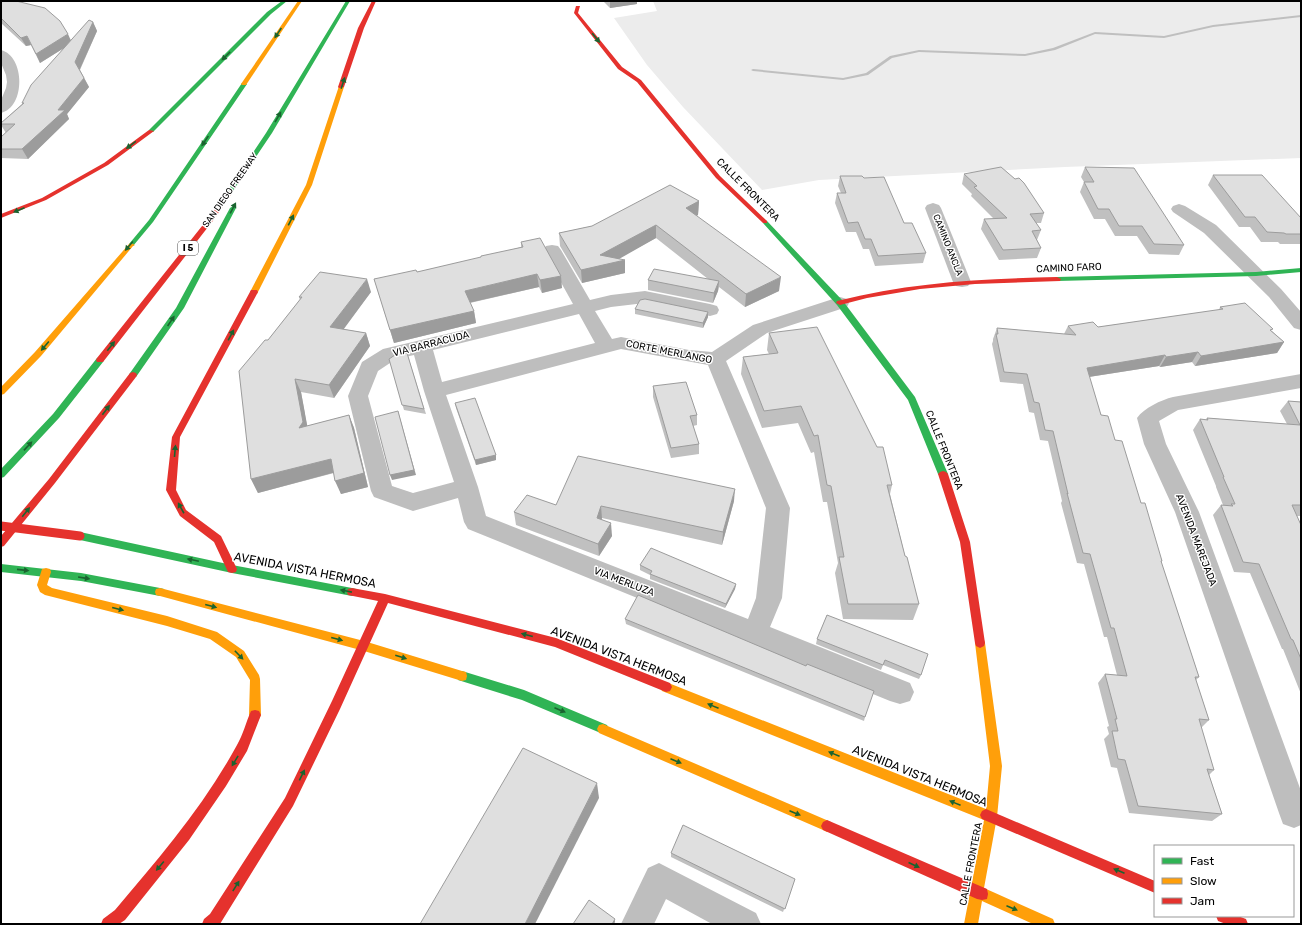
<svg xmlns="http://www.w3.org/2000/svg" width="1302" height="925" font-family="Rubik,sans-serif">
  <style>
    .green { fill: #ececec }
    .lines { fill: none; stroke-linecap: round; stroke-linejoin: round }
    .stream { fill: #bfbfbf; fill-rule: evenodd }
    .street { fill: #bebebe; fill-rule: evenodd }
    .fast { fill: #30b455; fill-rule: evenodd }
    .slow { fill: #ff9f0a; fill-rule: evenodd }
    .jam { fill: #e5322d; fill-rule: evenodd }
    .jam-bridge { stroke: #e5322d; stroke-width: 9 }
    .wall { fill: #c0c0c0 }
    .shaded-wall { fill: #9c9c9c }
    .building { fill: #dfdfdf; stroke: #9c9c9c }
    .oneway { fill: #1a632f }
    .labels { text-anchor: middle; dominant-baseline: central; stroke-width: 3; stroke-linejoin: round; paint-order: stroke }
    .far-street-label { font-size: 9px; fill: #000; stroke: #fff }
    .shield { fill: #fff; stroke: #4c4c4c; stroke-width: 1 }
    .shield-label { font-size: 9px; font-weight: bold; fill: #000 }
    .street-label { font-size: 10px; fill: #000; stroke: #fff }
    .near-street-label { font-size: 12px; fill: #000; stroke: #fff }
  </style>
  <rect width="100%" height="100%" fill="#fff"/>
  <polygon class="green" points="653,1 1301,1 1301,158 1065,167 819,180 762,190 683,107 647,65 614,18 657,11"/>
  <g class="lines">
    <polygon class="stream" points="1301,15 1301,17 1213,27 1164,38 1095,34 1055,50 1025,56 919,52 892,58 868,75 843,80 753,71 751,70 753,69 843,78 866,73 890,56 919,50 1025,54 1053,48 1095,32 1164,36 1213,25"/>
    <g class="street">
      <path d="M1,50C25,56 26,107 1,113V100L6,88L7,82L6,75L1,63Z"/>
      <polygon points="933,203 939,205 941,208 971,282 968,286 962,287 956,286 953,282 925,208 927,205"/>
      <polygon points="1179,204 1185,206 1216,225 1281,289 1301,312 1301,330 1294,328 1269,297 1204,233 1173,212 1171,209 1173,206"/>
      <path d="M552,245L558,246L561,250L590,300L611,295L645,291L710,304L717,306L719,310L717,314L710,316L645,303L611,307L595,311L612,339L621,337L689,350L712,352L753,325L833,299L840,297L847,299L849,303L847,307L767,333L726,361L790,508L782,598L770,627L910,683L914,692L910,701L900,704L890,701L468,529L464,522L458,498L413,511L374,497L371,491L348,396L362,362L383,349L573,304L543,250L546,246ZM579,314L595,343L442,382L433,350ZM621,349L708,365L766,508L756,598L748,619L486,516L478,487L446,395ZM414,355L424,391L454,482L413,493L392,486L368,396L378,371L396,359Z"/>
      <path d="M1301,374V388L1178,410L1159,421L1166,444L1199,512L1301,791V825L1294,828L1283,824L1279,813L1175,512L1144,444L1137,418C1144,408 1161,400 1173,397Z"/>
      <polygon points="659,863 756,913 761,924 712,924 666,899 654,924 621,924 648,868"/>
    </g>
    <g class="fast">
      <polygon points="282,1 287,1 271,14 153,132 149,132 149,130 267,12"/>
      <polygon points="346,1 350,1 272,133 231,194 227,194 226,193 266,133"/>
      <polygon points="242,83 247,84 153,222 133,246 129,246 129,244 149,220"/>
      <polygon points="233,206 236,208 184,308 136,377 130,377 129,375 130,373 176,308 230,208"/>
      <polygon points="765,220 767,221 843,301 915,397 948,474 946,476 940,476 938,474 908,400 837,305 763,223 763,221"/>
      <polygon points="1301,268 1301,272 1256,276 1057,281 1053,279 1057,277 1256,272"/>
      <polygon points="100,357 103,358 104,360 103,362 59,418 4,477 1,478 1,469 53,414 97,358"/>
      <polygon points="80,532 232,565 352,588 356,589 357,592 356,595 352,596 232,573 80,540 77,539 75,536 77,533"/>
      <polygon points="1,564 81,573 160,588 164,589 165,592 164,595 160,596 81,581 1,572"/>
      <polygon points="462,671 524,690 607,725 609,729 607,733 603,734 522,700 458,680 457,676 458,672"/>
    </g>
    <g class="slow">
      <polygon points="298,1 302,1 246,85 242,85 241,84"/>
      <polygon points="339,86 344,87 312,185 258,292 257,294 251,294 250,292 306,185"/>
      <polygon points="131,243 135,245 133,246 41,356 4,394 1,395 1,387 35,352 129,244"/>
      <polygon points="46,568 50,569 51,572 47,585 52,588 167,616 217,632 244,651 259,675 260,679 261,715 259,719 255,720 251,719 249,715 250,680 236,657 210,639 167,626 45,595 40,592 37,585 42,569"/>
      <polygon points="160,588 364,641 462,671 466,672 467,676 466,680 462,681 364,651 160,596 156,595 155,592 156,589"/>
      <polygon points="980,638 984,640 985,643 1002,766 997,817 984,888 1053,919 1055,924 1033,924 982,901 978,924 964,924 984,820 662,691 660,687 662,683 666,682 986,809 990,766 975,643 976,640"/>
      <polygon points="603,724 831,822 833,826 831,830 827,832 823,830 599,733 597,729 599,725"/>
    </g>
    <g class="jam">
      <polygon points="372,1 376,1 364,28 344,87 339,88 338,87 358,28"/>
      <polygon points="576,6 580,6 578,13 622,67 641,80 720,176 767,221 767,223 763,223 716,178 637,82 618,69 574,13"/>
      <polygon points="149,130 154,131 108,165 46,200 1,218 1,214 42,198 104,163"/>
      <polygon points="229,191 232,193 215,218 103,362 97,362 96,360 97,358 210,216 227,192"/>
      <path d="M1057,277L1061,279L1060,281L975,284L920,289L867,298L840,305L836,303L837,301C911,282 982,279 1057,277Z"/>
      <polygon points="251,290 257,290 258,292 180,437 176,490 186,510 221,536 237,569 236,572 232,573 228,572 214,542 180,516 166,490 172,437"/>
      <polygon points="133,372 136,373 137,375 136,377 55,483 4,546 1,547 1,536 49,479 130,373"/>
      <polygon points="943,471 946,472 948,474 970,542 985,643 984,646 980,648 976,646 975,643 960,542 938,474 940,472"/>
      <polygon points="352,588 385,594 556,638 670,683 672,687 670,691 666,692 555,647 388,603 340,709 293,806 220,924 202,924 204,919 210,914 285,798 332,701 378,601 348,595 347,592 348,589"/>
      <path d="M255,710L259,711L261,715L247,751L226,786L189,840L125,920L119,924H101L103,919L115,910C159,858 204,806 237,745C243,735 246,722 251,711Z"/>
      <polygon points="986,809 1155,881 1155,893 982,819 980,815 982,811"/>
      <polygon points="827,820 987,889 988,894 987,899 982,900 977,899 823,830 821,826 823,822"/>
      <polygon points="1216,916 1238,916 1246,919 1248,924 1226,924 1218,921"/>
    </g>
    <polyline class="jam-bridge" points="1,526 80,536"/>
  </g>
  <g class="wall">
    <polygon points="1,1 71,40 93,22 97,31 80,70 89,87 67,114 69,119 28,159 1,158 1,137 6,133 1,125 1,123 22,104 22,103 64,48 40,63 31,45 26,46 1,23"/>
    <polygon points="603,1 637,1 637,4 610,8"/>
    <polygon points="1085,167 1184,245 1179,255 1149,254 1137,236 1115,236 1105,219 1094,219 1080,192 1084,182 1081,177"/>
    <polygon points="964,174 1044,213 1041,223 1036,223 1041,230 1037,240 1041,248 1037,258 999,260 981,229 984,219 994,219 971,196 972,194 962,184"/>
    <polygon points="1213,175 1301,218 1301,244 1280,244 1278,242 1261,242 1250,227 1239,227 1208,185"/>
    <polygon points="840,176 864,178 904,223 926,253 923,263 875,266 869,249 863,249 856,232 846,232 835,203 837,193 841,193 838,186"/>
    <polygon points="699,201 698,215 696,216 779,291 745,307 719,287 718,291 713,303 648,290 648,280 708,279 656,238 619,258 625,273 582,283 560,246 559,233 592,226"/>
    <polygon points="521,242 562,288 542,293 539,287 470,303 474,311 476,323 394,343 374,279 417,272 481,258 521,247"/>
    <polygon points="371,292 343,329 366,333 370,346 334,398 301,392 307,426 349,415 354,428 368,487 341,494 334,473 258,493 251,479 268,340 300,300 299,297"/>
    <polygon points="1220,307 1272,331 1284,342 1277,353 1195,366 1192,362 1160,367 1159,366 1089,377 1101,415 1115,440 1141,503 1162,561 1161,562 1199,677 1196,680 1209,720 1201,728 1214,770 1209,775 1222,814 1212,821 1129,813 1117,768 1111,767 1104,739 1109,734 1107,727 1109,726 1098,683 1105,674 1117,675 1107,637 1104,637 1084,564 1077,563 1061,503 1062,501 1048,441 1040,440 1034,413 1029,412 1023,384 1000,382 992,344 993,341 993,339 997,328 1064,334 1068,326 1098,327 1219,310"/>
    <polygon points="635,309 708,317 703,328 635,314"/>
    <polygon points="769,333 892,485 890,494 905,556 919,604 913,620 843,619 835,573 838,563 827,502 823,502 814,452 811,453 798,423 762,428 741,374 743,357 769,354 767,350"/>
    <polygon points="407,353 426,414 404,410 389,359"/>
    <polygon points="653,386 697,415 697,425 693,426 699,444 699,454 671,458 653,397"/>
    <polygon points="1288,401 1301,402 1301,516 1297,516 1301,525 1301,694 1283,649 1282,649 1250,573 1234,572 1213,515 1221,505 1223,505 1216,487 1216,486 1193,430 1200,419 1206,420 1207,418 1287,424 1280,411"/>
    <polygon points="455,403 496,455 496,460 476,465 456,408"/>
    <polygon points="734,501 722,545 602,518 602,519 612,536 599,556 516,525 514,512 556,505"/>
    <polygon points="640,565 736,584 735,589 725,608 650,579 650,575 640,570"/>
    <polygon points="827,615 921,675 919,679 883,665 881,670 816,644 817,639"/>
    <polygon points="625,619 806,666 865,717 864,721 626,624"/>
    <polygon points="671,853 795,879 783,912 671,857"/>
  </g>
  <g class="shaded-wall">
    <polygon points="610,1 637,1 637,4 610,8"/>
    <polygon points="93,22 97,31 79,71 75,62"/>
    <polygon points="68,34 72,43 40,63 36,54"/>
    <polygon points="27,36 31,45 26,46 21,38"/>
    <polygon points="84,78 89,87 67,114 69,119 28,159 22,149 58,110"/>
    <polygon points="699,201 698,215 685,222 686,208"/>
    <polygon points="656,225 656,238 612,263 625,260 625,273 582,283 581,270 600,255"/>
    <polygon points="537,274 539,287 468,303 465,291"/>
    <polygon points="561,276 562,288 542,293 540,280"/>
    <polygon points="781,277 779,291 745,307 746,294"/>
    <polygon points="367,279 371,292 335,341 330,327"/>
    <polygon points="719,281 718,291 713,303 714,293"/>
    <polygon points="474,311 476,323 394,343 390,330"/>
    <polygon points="708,312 708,317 703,328 703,323"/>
    <polygon points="366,333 370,346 334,398 329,385"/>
    <polygon points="1284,342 1277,353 1195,366 1201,356"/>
    <polygon points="1198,352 1192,362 1160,367 1166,357"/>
    <polygon points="1165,355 1159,366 1082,378 1087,368"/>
    <polygon points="295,379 301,392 309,435 299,428"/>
    <polygon points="398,411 416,475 392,480 390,475"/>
    <polygon points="349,415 354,428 368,487 341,494 335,481"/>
    <polygon points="496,455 496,460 476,465 475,460"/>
    <polygon points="331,459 336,472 258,493 251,479"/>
    <polygon points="735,489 734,501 722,545 723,532"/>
    <polygon points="601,506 602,518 598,530 597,518"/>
    <polygon points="611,523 612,536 599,556 598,544"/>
    <polygon points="736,584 735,589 725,608 726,604"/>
    <polygon points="597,783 599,798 535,924 525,924"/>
    <polygon points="615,919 615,922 614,924 612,924"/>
  </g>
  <g class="building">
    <polygon points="1,1 16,1 45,8 60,21 68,34 36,54 27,36 21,38 1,18"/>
    <polygon points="89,20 93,22 75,62 84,78 58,110 65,110 22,149 1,149 1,137 15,124 1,124 1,123 24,103 22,103 31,85"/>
    <polygon points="1001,167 1015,179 1019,178 1024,183 1044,213 1030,214 1041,230 1032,231 1041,248 1003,250 984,219 1007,218 974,187 977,186 964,174"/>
    <polygon points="1085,167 1134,168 1184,245 1154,244 1142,226 1119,226 1109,209 1098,209 1084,182 1094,182"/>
    <polygon points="1213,175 1262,175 1301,218 1301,234 1286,234 1284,233 1267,232 1255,217 1245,217"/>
    <polygon points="840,176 862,176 864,178 884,177 904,223 912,223 926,253 878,256 871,239 865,239 858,222 848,223 837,193 846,193"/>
    <polygon points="670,185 699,201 686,208 781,277 746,294 656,225 600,255 625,260 581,270 559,233 592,226"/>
    <polygon points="540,238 561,276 540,280 537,274 465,291 474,311 390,330 374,279 416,270 417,272 481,257 481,256 523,247 521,242"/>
    <polygon points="654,269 719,281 714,293 648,280"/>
    <polygon points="320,272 367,279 330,327 366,333 329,385 295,379 303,422 299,428 349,415 364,473 335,481 331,459 251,479 239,371 265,340 268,340 302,297 299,297"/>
    <polygon points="645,299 708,312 703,323 635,309 640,300"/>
    <polygon points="1245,303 1273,329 1270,330 1284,342 1201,356 1198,352 1166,357 1165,355 1087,368 1101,415 1108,416 1115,440 1122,441 1141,503 1145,503 1162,561 1161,561 1199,677 1195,677 1209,720 1199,719 1214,770 1207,769 1222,814 1138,806 1125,760 1118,759 1112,731 1118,731 1115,719 1117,719 1105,674 1127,676 1114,628 1111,628 1090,554 1083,553 1067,493 1068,494 1053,431 1045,430 1039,403 1034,402 1027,374 1004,372 996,334 998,334 997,328 1076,335 1068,326 1093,322 1098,327 1223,309 1220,307"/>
    <polygon points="817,327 877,447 883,447 892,485 887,485 905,556 907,557 919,604 848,604 839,557 844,557 831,486 827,485 818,435 814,436 801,406 764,411 743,357 778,353 769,333"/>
    <polygon points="407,353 424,409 402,405 389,359 395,355"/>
    <polygon points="686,382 697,415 690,416 699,444 671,448 653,386"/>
    <polygon points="475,398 496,455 475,460 455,403"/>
    <polygon points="1288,401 1301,402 1301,505 1292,505 1301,525 1301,659 1293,640 1291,639 1259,564 1243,562 1221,505 1233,506 1231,504 1235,504 1223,477 1224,477 1200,419 1208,420 1207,418 1300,425"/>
    <polygon points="398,411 414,470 390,475 375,417"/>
    <polygon points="578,456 735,489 723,532 601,506 597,518 611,523 598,544 514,512 527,495 556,505"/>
    <polygon points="651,548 736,584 726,604 650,574 652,571 640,565"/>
    <polygon points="638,595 806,666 807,664 874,691 865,717 625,619"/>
    <polygon points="827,615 928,654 921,675 885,660 883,665 817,639"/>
    <polygon points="523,748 597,783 525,924 420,924"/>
    <polygon points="683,825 795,879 785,909 671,853"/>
    <polygon points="589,900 615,919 612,924 573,924"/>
  </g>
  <defs><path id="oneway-solid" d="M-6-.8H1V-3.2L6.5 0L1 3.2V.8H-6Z"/></defs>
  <g class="oneway">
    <use href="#oneway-solid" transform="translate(278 33) rotate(124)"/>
    <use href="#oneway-solid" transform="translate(596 38) rotate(51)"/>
    <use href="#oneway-solid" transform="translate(226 56) rotate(135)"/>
    <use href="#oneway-solid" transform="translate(343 83) rotate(-72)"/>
    <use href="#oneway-solid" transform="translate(278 117) rotate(-60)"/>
    <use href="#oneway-solid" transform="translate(205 141) rotate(124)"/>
    <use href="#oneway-solid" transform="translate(131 145) rotate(143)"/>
    <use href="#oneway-solid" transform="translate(233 208) rotate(-62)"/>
    <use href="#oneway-solid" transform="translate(19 210) rotate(157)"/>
    <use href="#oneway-solid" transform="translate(291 220) rotate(-63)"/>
    <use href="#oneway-solid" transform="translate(129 246) rotate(130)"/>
    <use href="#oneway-solid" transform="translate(171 321) rotate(-56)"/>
    <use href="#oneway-solid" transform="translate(231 335) rotate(-62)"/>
    <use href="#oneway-solid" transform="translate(45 346) rotate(130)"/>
    <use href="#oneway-solid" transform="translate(111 346) rotate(-52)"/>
    <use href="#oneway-solid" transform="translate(106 410) rotate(-53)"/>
    <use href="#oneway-solid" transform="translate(28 446) rotate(-47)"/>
    <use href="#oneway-solid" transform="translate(175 451) rotate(-85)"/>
    <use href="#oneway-solid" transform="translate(181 508) rotate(-119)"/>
    <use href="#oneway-solid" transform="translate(26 512) rotate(-51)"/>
    <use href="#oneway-solid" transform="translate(193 560) rotate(-168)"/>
    <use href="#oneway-solid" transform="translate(23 570) rotate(6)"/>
    <use href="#oneway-solid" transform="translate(84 578) rotate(9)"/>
    <use href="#oneway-solid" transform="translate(346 591) rotate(-169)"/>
    <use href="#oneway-solid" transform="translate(211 606) rotate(15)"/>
    <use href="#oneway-solid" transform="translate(118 609) rotate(14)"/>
    <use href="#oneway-solid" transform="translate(527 635) rotate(-165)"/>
    <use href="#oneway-solid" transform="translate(337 639) rotate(15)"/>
    <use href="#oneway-solid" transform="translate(239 655) rotate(46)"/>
    <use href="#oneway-solid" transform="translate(401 657) rotate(17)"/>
    <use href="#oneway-solid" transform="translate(713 706) rotate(-158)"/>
    <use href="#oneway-solid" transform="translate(560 710) rotate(23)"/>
    <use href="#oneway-solid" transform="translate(834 754) rotate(-158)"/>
    <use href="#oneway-solid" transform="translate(235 761) rotate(121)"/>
    <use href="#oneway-solid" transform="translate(676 761) rotate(23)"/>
    <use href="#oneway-solid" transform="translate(302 775) rotate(-64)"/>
    <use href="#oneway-solid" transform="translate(955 803) rotate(-158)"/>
    <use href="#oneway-solid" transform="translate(795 813) rotate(23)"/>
    <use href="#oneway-solid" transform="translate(914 865) rotate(24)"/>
    <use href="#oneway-solid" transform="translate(160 866) rotate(130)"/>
    <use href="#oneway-solid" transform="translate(1119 871) rotate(-157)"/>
    <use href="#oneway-solid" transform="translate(236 886) rotate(-58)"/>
    <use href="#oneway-solid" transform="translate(1012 908) rotate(23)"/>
  </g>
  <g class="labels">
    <g class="far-street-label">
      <text transform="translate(230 190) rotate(-55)">SAN DIEGO FREEWAY</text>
      <text transform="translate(948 245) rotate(68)">CAMINO ANCLA</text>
    </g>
    <rect class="shield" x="178" y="241" width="20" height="14" rx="3"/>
    <g class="shield-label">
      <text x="188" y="248">I 5</text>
    </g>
    <g class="street-label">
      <text transform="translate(748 190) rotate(45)">CALLE FRONTERA</text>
      <text transform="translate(1069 268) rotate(-2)">CAMINO FARO</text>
      <text transform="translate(431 344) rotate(-14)">VIA BARRACUDA</text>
      <text transform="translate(669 352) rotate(11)">CORTE MERLANGO</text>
      <text transform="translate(944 450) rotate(68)">CALLE FRONTERA</text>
      <text transform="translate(1196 540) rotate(69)">AVENIDA MAREJADA</text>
      <text transform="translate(624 582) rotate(21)">VIA MERLUZA</text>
      <text transform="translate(971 864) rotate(-79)">CALLE FRONTERA</text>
    </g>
    <g class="near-street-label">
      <text transform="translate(305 570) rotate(11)">AVENIDA VISTA HERMOSA</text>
      <text transform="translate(619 656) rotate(21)">AVENIDA VISTA HERMOSA</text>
      <text transform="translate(920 776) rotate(22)">AVENIDA VISTA HERMOSA</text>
    </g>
  </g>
  <rect width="1302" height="925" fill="none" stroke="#000000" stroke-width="4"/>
  <rect x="1154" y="845" width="140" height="72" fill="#ffffff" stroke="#999999"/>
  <rect x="1162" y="858" width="20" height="6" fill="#30b455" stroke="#999999"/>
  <text x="1190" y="865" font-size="12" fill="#000000">Fast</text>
  <rect x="1162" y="878" width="20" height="6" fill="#ff9f0a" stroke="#999999"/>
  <text x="1190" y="885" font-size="12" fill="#000000">Slow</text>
  <rect x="1162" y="898" width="20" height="6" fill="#e5322d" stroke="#999999"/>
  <text x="1190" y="905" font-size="12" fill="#000000">Jam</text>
</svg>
